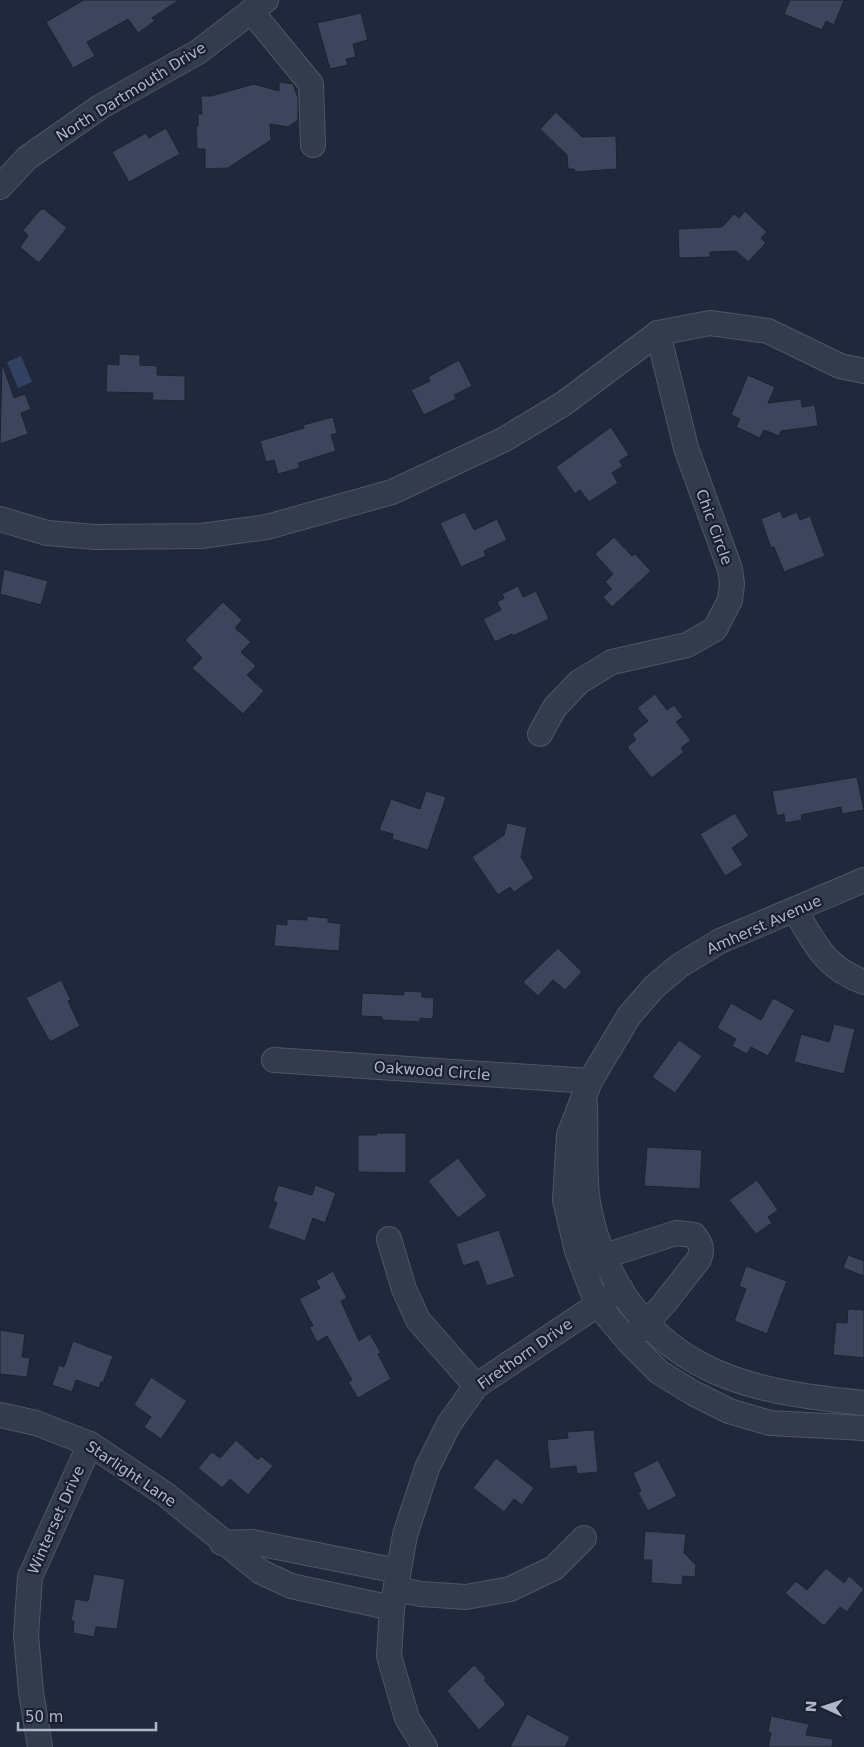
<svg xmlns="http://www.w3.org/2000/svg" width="864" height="1747" font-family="'DejaVu Sans',sans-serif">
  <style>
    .water { fill: #334263 }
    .building { fill: #3c455b; stroke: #1c2231 }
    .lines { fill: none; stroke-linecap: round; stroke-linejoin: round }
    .minor-casing { stroke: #4f5665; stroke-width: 26 }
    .minor { stroke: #343b4b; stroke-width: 24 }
    .labels { text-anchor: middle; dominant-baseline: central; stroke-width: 4.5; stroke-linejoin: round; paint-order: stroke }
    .street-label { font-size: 15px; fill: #afb6c7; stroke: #1a202f }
  </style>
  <rect width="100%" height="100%" fill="#20293b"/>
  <polygon class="water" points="21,356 32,382 18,388 7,362"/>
  <g class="building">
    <polygon points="84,0 179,0 152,18 155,21 138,33 128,19 87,42 95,56 73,68 46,22"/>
    <polygon points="790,0 844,0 834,25 826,21 822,30 784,14"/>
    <polygon points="361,13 368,40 353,44 356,57 346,59 348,65 330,69 317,23"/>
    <polygon points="279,82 293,84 298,98 298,120 288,127 270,124 271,140 228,168 205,169 205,149 197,149 196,126 198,126 198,114 202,114 201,96 211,96 254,84 279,91"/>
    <polygon points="556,112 582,137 616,136 617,169 575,172 574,169 568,169 567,155 540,129"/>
    <polygon points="166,128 180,154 129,182 112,152 146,133 149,138"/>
    <polygon points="41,209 44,209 67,228 39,263 20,247 28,236 23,230"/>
    <polygon points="745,211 767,232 761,238 766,243 748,262 736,251 710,252 710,257 679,258 678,229 722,227 734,214 739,218"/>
    <polygon points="119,354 140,355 140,365 157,366 157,375 185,376 185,401 152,400 153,393 106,392 107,364 119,365"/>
    <polygon points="459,360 472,386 454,395 456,399 424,415 411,390 430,381 428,377"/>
    <polygon points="2,363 14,398 25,394 31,409 21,413 28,434 0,444"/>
    <polygon points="748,375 775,387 768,403 801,399 802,407 815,405 818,426 781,431 779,436 764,430 760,438 736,427 740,419 731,415"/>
    <polygon points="333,417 337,433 331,435 336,451 298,463 300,468 278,474 274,460 266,462 260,441 304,428 303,425"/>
    <polygon points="611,427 629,455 619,461 623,466 612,473 618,483 589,502 580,490 575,494 556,467"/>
    <polygon points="780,511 783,518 797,512 800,520 810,516 825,556 784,572 774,547 771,548 761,519"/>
    <polygon points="465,512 474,530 497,519 507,540 484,551 486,556 461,567 440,523"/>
    <polygon points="614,537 632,556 635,554 651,571 612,607 603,597 612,589 605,582 613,574 595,554"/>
    <polygon points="4,569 48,581 41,605 0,594"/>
    <polygon points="518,586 523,597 536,591 549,619 513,636 512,634 495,642 483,619 501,610 497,602 504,598 502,594"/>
    <polygon points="223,602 242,620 235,628 251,642 241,652 256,666 247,675 264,691 243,714 192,668 202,658 185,640"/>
    <polygon points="655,694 667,710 674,705 683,717 676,722 691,740 681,748 684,752 652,778 627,747 636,740 632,734 648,721 637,708"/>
    <polygon points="857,777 864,810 842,814 841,807 801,815 802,820 785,823 784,814 777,816 772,791"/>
    <polygon points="426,791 446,797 428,850 392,839 393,834 379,830 391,799 420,809"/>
    <polygon points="735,813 749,836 732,848 743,865 725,876 700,834"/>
    <polygon points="507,823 527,827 521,857 534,878 514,892 510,887 498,895 472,857 504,835"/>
    <polygon points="307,916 328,918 328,922 341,924 339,951 274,946 276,924 287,925 287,919 307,920"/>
    <polygon points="558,948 582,972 565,990 553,980 538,996 523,982"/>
    <polygon points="61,980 71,1000 68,1001 80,1026 50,1042 26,998"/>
    <polygon points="404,991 422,992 422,997 434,998 433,1019 420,1018 420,1022 382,1020 382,1017 361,1016 362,993 404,995"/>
    <polygon points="773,998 795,1010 768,1056 751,1047 747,1054 732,1046 736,1039 717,1028 731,1003 761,1020"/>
    <polygon points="834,1024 855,1029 844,1074 794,1062 801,1034 829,1042"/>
    <polygon points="679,1040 702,1056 675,1093 652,1077"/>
    <polygon points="377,1133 406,1133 406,1173 358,1172 358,1135 377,1135"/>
    <polygon points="647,1147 702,1150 700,1189 644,1186"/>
    <polygon points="458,1158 487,1196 458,1218 428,1181"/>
    <polygon points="757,1180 778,1210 768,1217 772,1223 756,1234 729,1200"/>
    <polygon points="278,1185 312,1195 315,1185 336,1193 325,1223 313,1218 305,1241 268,1228 277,1203 273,1201"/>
    <polygon points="499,1230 515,1277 487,1286 478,1261 463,1266 456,1244"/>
    <polygon points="848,1255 864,1261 864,1276 843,1268"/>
    <polygon points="746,1266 787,1281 767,1334 734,1321 746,1289 739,1286"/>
    <polygon points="333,1271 347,1298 341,1301 359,1341 370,1334 381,1353 378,1354 391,1379 358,1398 348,1382 352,1380 327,1336 317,1342 309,1327 313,1326 299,1299 320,1288 316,1281"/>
    <polygon points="848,1309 864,1310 864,1358 833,1355 836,1322 847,1323"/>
    <polygon points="0,1330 25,1334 22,1357 30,1358 27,1377 0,1374"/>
    <polygon points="73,1341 113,1356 103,1383 101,1382 99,1388 76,1380 72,1392 52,1385 59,1365 64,1367"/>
    <polygon points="151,1377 187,1401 161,1439 144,1427 151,1417 134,1405"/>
    <polygon points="594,1430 598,1472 577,1474 576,1466 550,1469 547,1440 568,1438 567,1432"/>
    <polygon points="236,1440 258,1460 261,1456 273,1466 248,1495 230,1479 222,1488 198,1468 212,1452 220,1458"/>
    <polygon points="496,1458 534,1488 522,1505 514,1499 504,1512 473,1488"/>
    <polygon points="658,1460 677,1496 648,1511 638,1493 641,1491 633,1473"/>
    <polygon points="645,1531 686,1534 684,1553 696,1565 695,1577 683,1576 682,1585 651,1583 652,1560 643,1560"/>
    <polygon points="826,1568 844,1583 849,1576 864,1589 847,1612 840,1607 824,1626 785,1593 796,1581 807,1590"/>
    <polygon points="94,1574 125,1579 117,1629 96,1627 94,1637 73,1633 74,1621 71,1621 75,1599 88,1601"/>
    <polygon points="474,1665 486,1678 484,1680 506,1704 479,1730 447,1691"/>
    <polygon points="527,1714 570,1737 565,1747 510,1747"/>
    <polygon points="771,1716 809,1724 806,1735 833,1739 832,1747 768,1747 771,1733 768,1732"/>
  </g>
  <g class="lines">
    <g class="minor-casing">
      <g id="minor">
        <polyline points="251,11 311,84 313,145"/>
        <polyline points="0,187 27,158 100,107 198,52 266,0"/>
        <polyline points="0,519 47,533 96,537 201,536 267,527 392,492 503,440 563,404 658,333 710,323 768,331 840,366 864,371"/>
        <polyline points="540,734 555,707 579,682 612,662 687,645 715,629 730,600 732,584 730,569 686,448 658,333"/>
        <polyline points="864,880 720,941 679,966 654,987 629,1016 590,1081 569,1135 565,1200 577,1251 597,1304 629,1342 659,1372 693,1393 729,1411 770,1423 864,1428"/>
        <path d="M795,910C815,944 825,968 864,982"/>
        <polyline points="274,1060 590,1081"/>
        <path d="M585,1104C586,1134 584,1166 587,1196C592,1231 605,1265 624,1295C682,1381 768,1393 864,1403"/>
        <polyline points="389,1239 404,1289 418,1320 476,1386"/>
        <path d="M589,1261L676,1233L694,1235C701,1244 703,1249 699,1259L663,1305L635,1335"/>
        <polyline points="0,1415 36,1423 90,1444 165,1494 261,1572 291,1586 392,1608"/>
        <polyline points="222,1543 252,1542 398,1571"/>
        <polyline points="396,1589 421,1594 466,1597 510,1589 554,1568 584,1538"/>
        <polyline points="40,1747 31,1692 26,1635 30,1577 90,1444"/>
        <polyline points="425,1747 407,1718 389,1656 392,1608 405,1535 427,1468 449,1424 476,1386 621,1289"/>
      </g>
    </g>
    <use href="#minor" class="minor"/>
  </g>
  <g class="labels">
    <g class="street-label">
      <text transform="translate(131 92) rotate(-32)">North Dartmouth Drive</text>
      <text transform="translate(714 527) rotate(70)">Chic Circle</text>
      <text transform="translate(764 925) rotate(-24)">Amherst Avenue</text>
      <text transform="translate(432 1071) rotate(4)">Oakwood Circle</text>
      <text transform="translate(525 1354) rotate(-35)">Firethorn Drive</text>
      <text transform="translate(131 1474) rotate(34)">Starlight Lane</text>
      <text transform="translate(56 1520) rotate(-66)">Winterset Drive</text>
    </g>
  </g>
  <g transform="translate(824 1707) rotate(273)" stroke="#1a202f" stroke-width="4" paint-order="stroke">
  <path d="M0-4L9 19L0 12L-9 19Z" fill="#afb6c7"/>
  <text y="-8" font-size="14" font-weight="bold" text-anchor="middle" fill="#afb6c7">N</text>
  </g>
  <path d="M18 1722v8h138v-8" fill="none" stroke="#afb6c7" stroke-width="2.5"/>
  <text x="25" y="1722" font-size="15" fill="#afb6c7" stroke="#1a202f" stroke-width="4" paint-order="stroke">50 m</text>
</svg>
